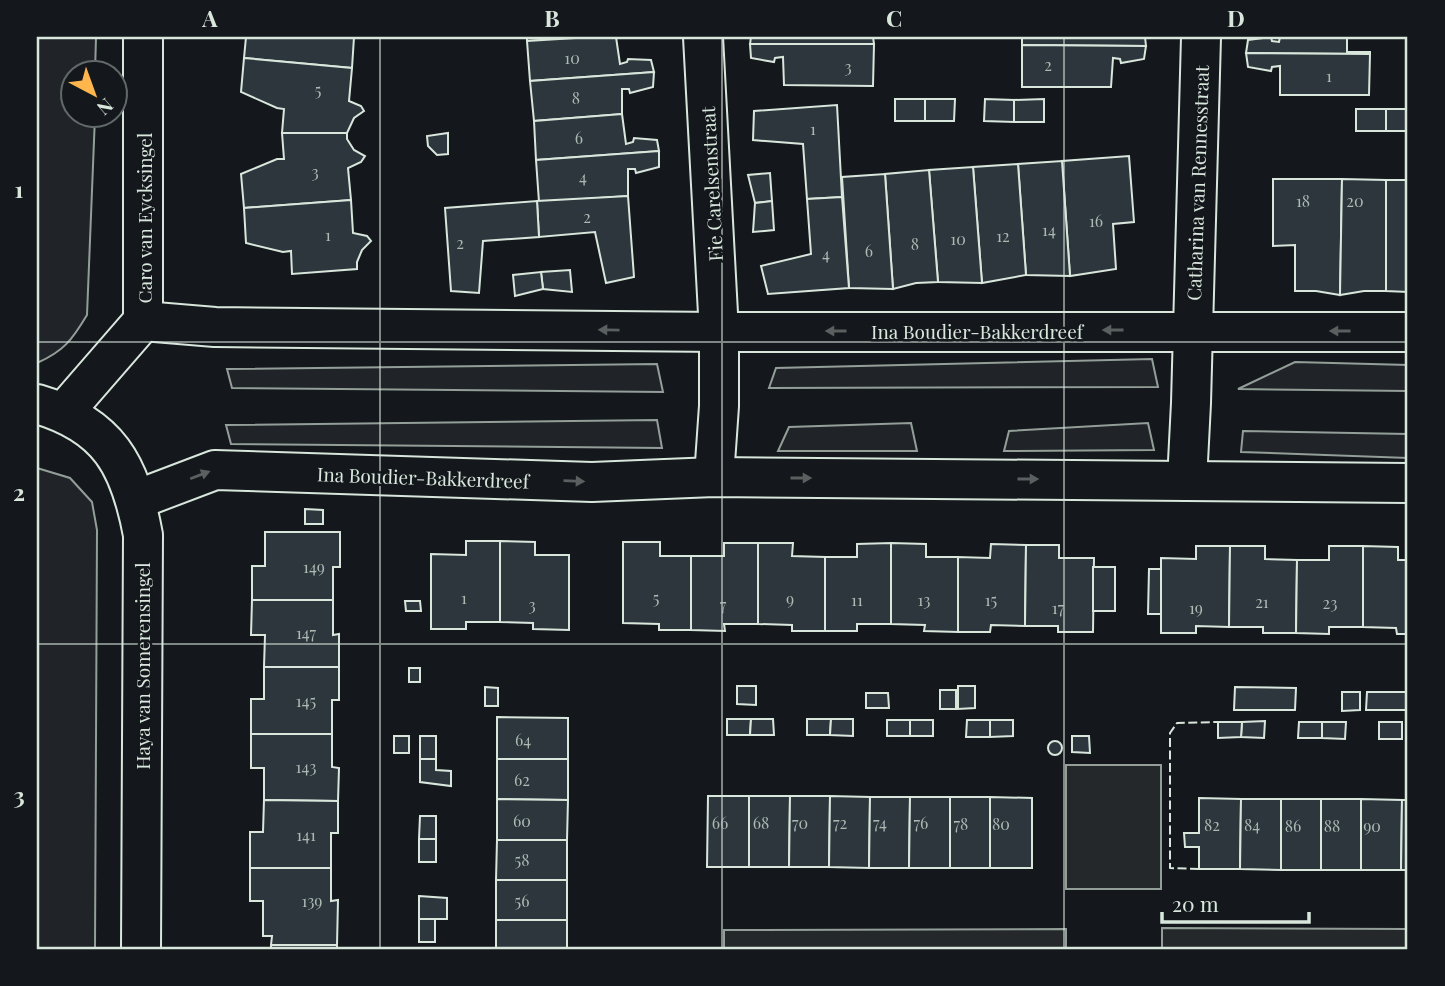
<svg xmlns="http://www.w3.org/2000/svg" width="1445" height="986" font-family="'Playfair Display',serif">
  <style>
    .green { fill: #202428; stroke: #939e99; stroke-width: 2 }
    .parking { fill: #24282b; stroke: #939e99; stroke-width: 2 }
    .building { fill: #2c363c; stroke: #d8e6dc; stroke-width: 2 }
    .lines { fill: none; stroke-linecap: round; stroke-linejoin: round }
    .minor-casing { stroke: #d8e6dc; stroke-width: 42 }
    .minor { stroke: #14181c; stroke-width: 38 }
    .fence { stroke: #d8e6dc; stroke-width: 2; stroke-dasharray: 9 3.5; stroke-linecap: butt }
    .oneway { fill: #59605f }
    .grid { fill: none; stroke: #d8e6dc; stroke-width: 2; stroke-opacity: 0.55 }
    .labels { text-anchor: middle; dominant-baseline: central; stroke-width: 5; stroke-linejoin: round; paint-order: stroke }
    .number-label { font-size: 16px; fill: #adbab4 }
    .street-label { font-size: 19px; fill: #d8e6dc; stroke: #14181c }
    .neatline { fill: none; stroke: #d8e6dc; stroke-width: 2.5 }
    .grid-label { font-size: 23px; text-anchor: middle; font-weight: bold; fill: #d8e6dc }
  </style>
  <rect width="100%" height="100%" fill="#14181c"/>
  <g class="green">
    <path d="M37,37H96L95,73L74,74V116H95L87,315C72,340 64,351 37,363Z"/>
    <polygon points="1152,359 1158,387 769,388 776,368"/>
    <polygon points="1295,362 1408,365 1408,391 1238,389"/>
    <polygon points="657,364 663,392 232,388 227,369"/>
    <polygon points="657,420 662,448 231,444 226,425"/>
    <polygon points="911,423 917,451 778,451 789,427"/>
    <polygon points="1148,423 1154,450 1004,451 1009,431"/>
    <polygon points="1243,431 1408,434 1408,458 1241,452"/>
    <polygon points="37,468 70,478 92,502 97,530 95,949 37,949"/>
  </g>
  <g class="parking">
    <rect x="1066" y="765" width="95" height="124"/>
    <polygon points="1162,928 1408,929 1408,949 1162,949"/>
    <polygon points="1066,929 1066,949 724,949 724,930"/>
  </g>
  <g class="building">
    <polygon points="246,37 354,37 352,68 244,58"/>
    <polygon points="527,37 592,37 527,41"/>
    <polygon points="592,37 616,37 620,64 627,62 628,59 651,60 654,72 530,81 527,41"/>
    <polygon points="751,37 873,37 874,44 750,44"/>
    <polygon points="1022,37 1145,37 1146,46 1022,45"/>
    <polygon points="1271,37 1272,41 1279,42 1280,37 1347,37 1347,52 1370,52 1370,54 1246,53 1248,40"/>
    <polygon points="750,44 874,44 873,86 784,85 783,57 775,58 774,62 751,58"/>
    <polygon points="1022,45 1146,46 1144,59 1121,63 1120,59 1113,58 1111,87 1022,87"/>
    <polygon points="1246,53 1370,54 1369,95 1280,95 1280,66 1272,67 1271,71 1248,67"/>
    <polygon points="244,58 352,68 349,101 361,106 364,111 354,118 347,133 282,133 284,109 277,108 241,92"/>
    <polygon points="654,72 653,87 630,93 629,89 622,89 622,114 534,121 530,81"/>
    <rect x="895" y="99" width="30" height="22"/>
    <polygon points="925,99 955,99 954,121 925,121"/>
    <polygon points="985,99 1014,100 1014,122 984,121"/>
    <polygon points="1044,99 1044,122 1014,122 1014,100"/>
    <polygon points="837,105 842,197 807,199 803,144 753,140 754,111"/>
    <rect x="1356" y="109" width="30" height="22"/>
    <rect x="1386" y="109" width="22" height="22"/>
    <polygon points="622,114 626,144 633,142 634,138 657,140 659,151 536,160 534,121"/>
    <polygon points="282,133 347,133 347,139 354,150 365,156 361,162 348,168 351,200 244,208 241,174 277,159 284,159"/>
    <polygon points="448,133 448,154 437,155 428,146 427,136"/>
    <polygon points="659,151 659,167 636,173 635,169 628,169 628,196 539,202 536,160"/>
    <polygon points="1129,156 1134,222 1113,224 1116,269 1070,276 1062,161"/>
    <polygon points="1062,161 1070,276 1026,275 1018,164"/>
    <polygon points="1018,164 1026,275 982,283 973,167"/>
    <polygon points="973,167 982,283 938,282 929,170"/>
    <polygon points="929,170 938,282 916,283 893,289 885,174"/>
    <polygon points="770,173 772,201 755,203 748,175"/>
    <polygon points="885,174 893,289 849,288 842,177"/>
    <polygon points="1273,179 1342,179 1340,295 1316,291 1295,291 1295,245 1273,246"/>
    <polygon points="1342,179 1386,180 1386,291 1364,291 1340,295"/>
    <polygon points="1386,180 1408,180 1408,292 1386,291"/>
    <polygon points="628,196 634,277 606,283 595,232 539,237 537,201"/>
    <polygon points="842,197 849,288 768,294 761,266 811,254 807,199"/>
    <polygon points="351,200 353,233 367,236 371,241 362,250 357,262 357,269 292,274 291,251 283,252 246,243 244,208"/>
    <polygon points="537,201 539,237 483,241 479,293 451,291 445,208"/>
    <polygon points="772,201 774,230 753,232 755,203"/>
    <polygon points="570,270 572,292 543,289 541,272"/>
    <polygon points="541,272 543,289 515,296 513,275"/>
    <polygon points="305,509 323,510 323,524 305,524"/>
    <polygon points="265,532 340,532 340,567 333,567 333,600 252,600 252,566 265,566"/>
    <polygon points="466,541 500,541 500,622 466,622 466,629 431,629 431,554 466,555"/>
    <polygon points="500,541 535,542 535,555 569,555 569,630 533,629 533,623 500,622"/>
    <polygon points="623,542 660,542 660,556 691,556 691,630 659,630 659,624 623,623"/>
    <polygon points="724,543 758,543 758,624 724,624 725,631 691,630 691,556 724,556"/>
    <polygon points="758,543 793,543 792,556 825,557 825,631 792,631 792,625 758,624"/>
    <polygon points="891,543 926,544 926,557 958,557 958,632 924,631 925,625 891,624"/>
    <polygon points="891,543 891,624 857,624 857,631 825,631 825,557 857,557 857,544"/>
    <polygon points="991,544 1026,545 1025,626 991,625 990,632 958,632 958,557 990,558"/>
    <polygon points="1026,545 1059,545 1059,558 1094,558 1093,632 1058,632 1058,626 1025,626"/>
    <polygon points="1196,546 1230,546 1229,627 1196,626 1196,633 1161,633 1161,558 1196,559"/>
    <polygon points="1230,546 1265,546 1265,559 1297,560 1296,633 1263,633 1263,627 1229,627"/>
    <polygon points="1329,546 1363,546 1363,627 1329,627 1329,634 1296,633 1297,560 1329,560"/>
    <polygon points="1363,546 1398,547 1398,560 1408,560 1408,634 1397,634 1396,628 1363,627"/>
    <rect x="1093" y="567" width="22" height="44"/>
    <polygon points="1149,569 1161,569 1161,614 1148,614"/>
    <polygon points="252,600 333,600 333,635 339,634 339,667 264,667 265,635 251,635"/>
    <polygon points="405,601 420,601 421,611 406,611"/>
    <polygon points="264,667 339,667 339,700 332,700 332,734 251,734 251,699 264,699"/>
    <rect x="409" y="668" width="11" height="14"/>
    <polygon points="737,686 756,686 756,705 737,704"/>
    <polygon points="958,686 975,686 975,708 958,709"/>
    <polygon points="485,687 498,688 498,706 485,706"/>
    <polygon points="1235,687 1296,688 1295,710 1234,710"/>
    <rect x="940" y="690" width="16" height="19"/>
    <polygon points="1342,692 1360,692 1360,710 1342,711"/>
    <polygon points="1367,692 1408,692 1408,710 1366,710"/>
    <polygon points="866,693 888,693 889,708 866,708"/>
    <polygon points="497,717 568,718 568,759 497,759"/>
    <polygon points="727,719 751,719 750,735 727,735"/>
    <polygon points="751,719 773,719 774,735 750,735"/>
    <polygon points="807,719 831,719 830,735 807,735"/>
    <polygon points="831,719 853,719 853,736 830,735"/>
    <rect x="887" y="720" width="23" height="16"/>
    <rect x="910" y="720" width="23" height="16"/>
    <polygon points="967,720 990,720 990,737 966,737"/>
    <polygon points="990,720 1013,720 1013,736 990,737"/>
    <polygon points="1265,721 1264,738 1241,737 1242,722"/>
    <polygon points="1218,722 1242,722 1241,737 1218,738"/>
    <polygon points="1299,722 1322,722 1322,738 1298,738"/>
    <polygon points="1322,722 1346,722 1345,739 1322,738"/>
    <rect x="1379" y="722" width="23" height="17"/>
    <polygon points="251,734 332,734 332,767 339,768 338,801 264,800 264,768 251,768"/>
    <rect x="394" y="736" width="15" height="17"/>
    <rect x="420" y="736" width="16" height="23"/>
    <polygon points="1072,736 1089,736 1090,753 1072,752"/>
    <circle cx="1055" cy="748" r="7"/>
    <polygon points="420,759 436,759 436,770 451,771 451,786 420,782"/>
    <polygon points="497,759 568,759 568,800 497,799"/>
    <polygon points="708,796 749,796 749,867 707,867"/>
    <polygon points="749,796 790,796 789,867 749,867"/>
    <polygon points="790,796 830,796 829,867 789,867"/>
    <polygon points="830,796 870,797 869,868 829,867"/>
    <polygon points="870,797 910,797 909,868 869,868"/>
    <polygon points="910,797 950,797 950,868 909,868"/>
    <rect x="950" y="797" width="40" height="71"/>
    <polygon points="990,797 1032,798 1032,868 990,868"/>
    <polygon points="1199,798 1241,799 1240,869 1199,869 1199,847 1185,847 1184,833 1199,833"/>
    <polygon points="497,799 568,800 567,840 497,840"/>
    <polygon points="1241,799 1281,799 1281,870 1240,869"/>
    <rect x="1281" y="799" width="40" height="71"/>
    <rect x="1321" y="799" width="40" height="71"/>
    <polygon points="1361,799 1402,800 1401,870 1361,870"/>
    <polygon points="264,800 338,801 338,833 331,833 331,868 250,868 250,832 263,832"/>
    <polygon points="1402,800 1408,800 1408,870 1401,870"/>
    <polygon points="420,816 436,816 436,839 419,839"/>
    <rect x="419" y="839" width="17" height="23"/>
    <polygon points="497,840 567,840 567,880 496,880"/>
    <polygon points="250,868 331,868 331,901 338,900 337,945 271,945 272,936 263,936 263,901 250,901"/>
    <rect x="496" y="880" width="71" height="40"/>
    <polygon points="419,896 447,898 447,919 419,919"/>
    <rect x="419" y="919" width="16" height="23"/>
    <rect x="496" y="920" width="71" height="29"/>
    <rect x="271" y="945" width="66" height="4"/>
  </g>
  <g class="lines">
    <g class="minor-casing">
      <g id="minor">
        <polyline points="703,37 719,332 719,406 714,477"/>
        <polyline points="143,321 215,327 719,332 1408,332"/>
        <path d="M37,404C109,425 130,465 143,535L141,949"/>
        <polyline points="64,412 143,321 143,37"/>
        <polyline points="1187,481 1191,403 1201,37"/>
        <polyline points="136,500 215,470 592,482 714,477 1408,483"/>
      </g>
    </g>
    <use href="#minor" class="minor"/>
    <polyline class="fence" points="1199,869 1170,868 1170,733 1177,723 1218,722"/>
  </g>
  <defs><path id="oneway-solid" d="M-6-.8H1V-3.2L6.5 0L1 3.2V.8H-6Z" transform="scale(1.75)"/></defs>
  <g class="oneway">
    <use href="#oneway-solid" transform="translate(609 330) rotate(-179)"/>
    <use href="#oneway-solid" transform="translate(1113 330) rotate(180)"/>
    <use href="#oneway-solid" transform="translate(836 331) rotate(180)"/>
    <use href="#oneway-solid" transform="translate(1340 331) rotate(-180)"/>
    <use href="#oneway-solid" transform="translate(200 475) rotate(-21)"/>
    <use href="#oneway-solid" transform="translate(801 478)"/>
    <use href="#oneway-solid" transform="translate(1028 479)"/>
    <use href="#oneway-solid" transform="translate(574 481) rotate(2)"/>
  </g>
  <path class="grid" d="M380,37V949M722,37V949M1064,37V949M37,342H1408M37,644H1408"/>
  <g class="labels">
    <g class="number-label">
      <text x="572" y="57">10</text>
      <text x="1048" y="64">2</text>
      <text x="848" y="66">3</text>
      <text x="1329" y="75">1</text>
      <text x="318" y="89">5</text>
      <text x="576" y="97">8</text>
      <text x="813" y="128">1</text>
      <text x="579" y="137">6</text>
      <text x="315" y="171">3</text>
      <text x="583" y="176">4</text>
      <text x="1303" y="200">18</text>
      <text x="1355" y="200">20</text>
      <text x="587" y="216">2</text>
      <text x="1096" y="220">16</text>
      <text x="1049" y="229">14</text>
      <text x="328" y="234">1</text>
      <text x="1003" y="235">12</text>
      <text x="958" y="238">10</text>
      <text x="460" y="242">2</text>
      <text x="915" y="243">8</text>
      <text x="869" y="250">6</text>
      <text x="826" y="253">4</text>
      <text x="314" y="566">149</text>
      <text x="464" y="597">1</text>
      <text x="656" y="597">5</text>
      <text x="790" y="598">9</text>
      <text x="857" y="599">11</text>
      <text x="924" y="599">13</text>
      <text x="991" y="599">15</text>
      <text x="1262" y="601">21</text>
      <text x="1330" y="602">23</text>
      <text x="532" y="604">3</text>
      <text x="723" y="604">7</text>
      <text x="1058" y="607">17</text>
      <text x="1196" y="607">19</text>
      <text x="306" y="632">147</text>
      <text x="306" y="700">145</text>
      <text x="523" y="739">64</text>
      <text x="306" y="766">143</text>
      <text x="522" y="779">62</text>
      <text x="522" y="820">60</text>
      <text x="720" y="822">66</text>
      <text x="761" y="822">68</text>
      <text x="800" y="822">70</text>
      <text x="840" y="822">72</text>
      <text x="880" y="822">74</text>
      <text x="921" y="822">76</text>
      <text x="961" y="823">78</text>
      <text x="1001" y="823">80</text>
      <text x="1212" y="824">82</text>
      <text x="1252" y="824">84</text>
      <text x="1293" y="825">86</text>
      <text x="1332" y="825">88</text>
      <text x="1372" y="825">90</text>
      <text x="306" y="834">141</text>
      <text x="522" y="859">58</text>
      <text x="312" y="900">139</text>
      <text x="522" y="900">56</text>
    </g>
    <g class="street-label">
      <text transform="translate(1197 183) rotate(-88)">Catharina van Rennesstraat</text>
      <text transform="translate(711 184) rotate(-93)">Fie Carelsenstraat</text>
      <text transform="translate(144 218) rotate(-90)">Caro van Eycksingel</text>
      <text x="977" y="331">Ina Boudier-Bakkerdreef</text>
      <text transform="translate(423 477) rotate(2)">Ina Boudier-Bakkerdreef</text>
      <text transform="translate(142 666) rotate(-90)">Haya van Somerensingel</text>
    </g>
  </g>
  <rect width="1445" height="986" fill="none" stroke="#14181c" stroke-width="77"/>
  <g transform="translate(94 94) rotate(139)"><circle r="33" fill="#14181c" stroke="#626a69" stroke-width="2"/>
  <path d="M0-5L12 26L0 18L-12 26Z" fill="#ffb74d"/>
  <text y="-10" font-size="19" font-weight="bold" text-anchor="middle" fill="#d8e6dc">N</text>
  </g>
  <path d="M1162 912v10h147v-10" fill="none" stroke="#d8e6dc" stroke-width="3.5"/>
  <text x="1172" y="912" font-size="21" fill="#d8e6dc" stroke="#14181c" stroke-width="5" paint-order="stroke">20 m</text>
  <rect x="38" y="38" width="1368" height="910" class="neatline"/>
  <g class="grid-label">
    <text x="210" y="27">A</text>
    <text x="552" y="27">B</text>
    <text x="894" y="27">C</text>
    <text x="1236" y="27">D</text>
    <text x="19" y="198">1</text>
    <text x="19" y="501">2</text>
    <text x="19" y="804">3</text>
  </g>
</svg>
